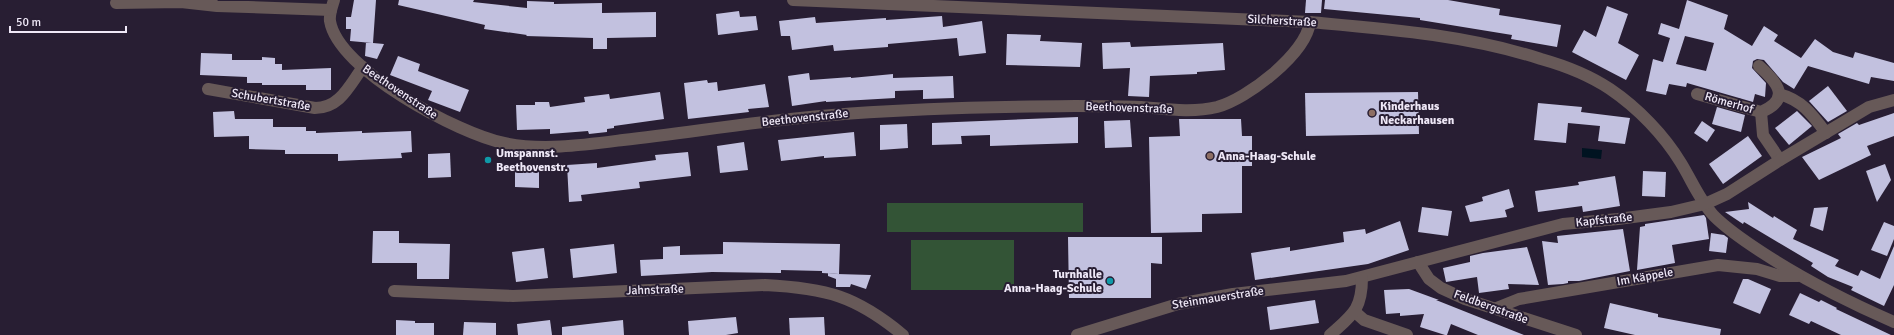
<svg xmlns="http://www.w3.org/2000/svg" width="1894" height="335" font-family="Signika,sans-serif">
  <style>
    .green { fill: #335436 }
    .water { fill: #001321 }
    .building { fill: #c2c1df; fill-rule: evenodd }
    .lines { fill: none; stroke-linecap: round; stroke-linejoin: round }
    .street { stroke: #675958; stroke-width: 12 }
    .education-dot { fill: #8d6e63; stroke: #281e33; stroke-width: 1.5 }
    .culture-dot { fill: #0f9aa8; stroke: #281e33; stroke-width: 1.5 }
    .labels { text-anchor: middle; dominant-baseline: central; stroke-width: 4; stroke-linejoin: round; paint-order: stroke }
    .street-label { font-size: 12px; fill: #efe8f7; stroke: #281e33 }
    .poi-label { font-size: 12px; font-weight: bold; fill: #efe8f7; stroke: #281e33; text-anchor: start }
  </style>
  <rect width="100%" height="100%" fill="#281e33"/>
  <g class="green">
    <rect x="887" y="203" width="196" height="29"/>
    <rect x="911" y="240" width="103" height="50"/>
  </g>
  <polygon class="water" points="1582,148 1602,150 1601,159 1582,157"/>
  <g class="building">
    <polygon points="354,0 376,0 373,43 384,44 377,59 365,56 366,42 372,43 350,41 351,29 346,29 346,17 351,17"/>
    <polygon points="399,0 474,0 473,2 527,8 527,1 554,2 554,4 602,3 602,13 656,12 656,37 607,38 607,49 593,49 593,38 526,36 527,35 484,29 485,25 398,5"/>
    <polygon points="1306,0 1322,0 1321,13 1305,13"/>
    <polygon points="1325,0 1448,0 1500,9 1499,15 1561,25 1557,47 1511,39 1512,35 1420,20 1420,18 1324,9"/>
    <path d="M1687,0L1728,15L1724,29L1752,46L1764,26L1778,35L1774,41L1801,58L1815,39L1833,52L1853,58L1855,52L1894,63V81L1871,77L1869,84L1808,66L1794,89L1783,82L1764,60L1757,59L1753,61L1752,68L1766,83L1765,97L1755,94L1753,102L1687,83L1686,87L1669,84L1666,95L1646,91L1653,59L1663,62L1670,38L1658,34L1661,23L1679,29ZM1685,36L1714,43L1706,71L1676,64Z"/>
    <polygon points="1607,6 1628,14 1618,43 1639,55 1626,80 1572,52 1584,30 1596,37"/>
    <polygon points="739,11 740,17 756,16 758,30 718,35 716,14"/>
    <polygon points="942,16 943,27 982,21 986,53 959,56 957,38 888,44 888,47 834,51 833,45 792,50 790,36 781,36 779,21 815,17 816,23 886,18 886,20"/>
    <polygon points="1007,34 1041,35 1040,41 1082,43 1080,67 1006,65"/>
    <polygon points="1130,42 1131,47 1223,43 1225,70 1197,72 1197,74 1150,76 1149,97 1128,96 1130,68 1103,69 1102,43"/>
    <polygon points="201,53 232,54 232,60 262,60 262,57 275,58 275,64 282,64 282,70 331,68 331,90 306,90 306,85 262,85 262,83 247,83 247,77 200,75"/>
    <polygon points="398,56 420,64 418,71 469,90 460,112 428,100 432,91 390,75"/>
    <polygon points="809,73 810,80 851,77 851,78 893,74 893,78 953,76 954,98 923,99 923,90 895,91 895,98 826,102 826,101 792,106 788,76"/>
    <polygon points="707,80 708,83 717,82 718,91 765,84 769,107 748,109 749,112 688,119 684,83"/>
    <polygon points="1828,86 1847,111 1828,122 1809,101"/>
    <polygon points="660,92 664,119 614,126 614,128 607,129 607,132 589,134 588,131 550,134 550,129 517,130 516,105 535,105 535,102 549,102 550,107 585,102 584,97 609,94 610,99"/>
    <polygon points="1418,92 1419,134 1306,136 1305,93"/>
    <polygon points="1538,103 1582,107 1581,112 1630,118 1625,144 1598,141 1600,126 1568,123 1566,143 1534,140"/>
    <polygon points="1717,107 1745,115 1741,132 1712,124"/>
    <polygon points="234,111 235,119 273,119 273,127 306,127 306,131 316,131 316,133 362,131 362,133 411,131 412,152 401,153 402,158 338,161 338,154 285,154 285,150 249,149 249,136 214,137 213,112"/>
    <polygon points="1797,111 1812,126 1789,145 1775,128"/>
    <polygon points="1894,113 1894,136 1867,146 1871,155 1819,180 1802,157 1841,138 1838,134 1857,123 1859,125"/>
    <polygon points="1078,117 1078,143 990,146 990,135 961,136 962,144 932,145 932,123"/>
    <polygon points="1179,119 1241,119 1242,136 1252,136 1252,166 1242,166 1242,213 1202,214 1202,232 1151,233 1149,137 1180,136"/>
    <polygon points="1130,120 1132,147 1105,148 1104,121"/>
    <polygon points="1702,121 1715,130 1707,142 1694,133"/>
    <polygon points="907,124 908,148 880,150 880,125"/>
    <polygon points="854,132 856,156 824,158 824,156 781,161 778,140"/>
    <polygon points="1748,136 1762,156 1723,184 1709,164"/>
    <polygon points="744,142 748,170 720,173 717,146"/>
    <polygon points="688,152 691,176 639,182 640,188 581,195 582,201 569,202 567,165 597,163 597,168 656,160 655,155"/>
    <polygon points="450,153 451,177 428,178 428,154"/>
    <polygon points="1885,164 1891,180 1877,202 1866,171"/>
    <polygon points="515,165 539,166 539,188 515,187"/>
    <polygon points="1643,171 1666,172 1665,197 1642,196"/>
    <polygon points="1615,176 1620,206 1583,212 1582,206 1538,212 1535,191 1579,185 1578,182"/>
    <polygon points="1509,189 1514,207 1505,210 1507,217 1470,222 1465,206 1483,201 1482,197"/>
    <polygon points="1748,202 1773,218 1774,216 1797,230 1793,239 1839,260 1835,266 1858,276 1861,270 1880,279 1894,246 1894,285 1884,306 1851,290 1853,287 1828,277 1811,266 1813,263 1744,222 1743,224 1725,212 1749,209"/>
    <polygon points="1422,207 1452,211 1448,236 1418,232"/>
    <polygon points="1828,207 1823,231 1810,226 1814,208"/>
    <polygon points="1704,215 1706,218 1709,239 1672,245 1675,263 1637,270 1640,227 1645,226 1645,224"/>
    <polygon points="1400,221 1409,250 1368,264 1255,280 1251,253 1290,247 1290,251 1344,242 1343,232 1365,229 1366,234"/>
    <polygon points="1884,222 1894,226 1894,239 1887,256 1871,250"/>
    <polygon points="1623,229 1630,271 1579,281 1568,281 1568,283 1563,284 1548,285 1542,241 1558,243 1557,236"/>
    <polygon points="373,231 399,231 399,243 450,244 449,279 417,279 417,263 372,263"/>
    <polygon points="1711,233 1724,235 1728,238 1726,253 1709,251"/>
    <polygon points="1068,237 1162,237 1162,264 1151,263 1151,298 1069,298"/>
    <polygon points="723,242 840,244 839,274 822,273 822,271 781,270 781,273 712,272 641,276 640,260 663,259 663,247 680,246 680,255 723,254"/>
    <polygon points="614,244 617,273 573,278 570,249"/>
    <polygon points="1527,247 1539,285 1508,284 1509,289 1479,293 1477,277 1446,282 1443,268 1470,262 1470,256 1483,253"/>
    <polygon points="544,248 548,278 516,282 512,252"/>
    <polygon points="828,273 837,274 871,275 866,289 851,284 850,287 836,287 836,279 828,276"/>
    <polygon points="1743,279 1748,279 1771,289 1760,314 1733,303"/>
    <polygon points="1409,289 1439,300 1436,300 1524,335 1478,335 1451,324 1447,335 1445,335 1420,327 1424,314 1400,316 1400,313 1386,314 1384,290"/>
    <polygon points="1800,293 1819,302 1821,300 1837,308 1836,309 1891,335 1841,335 1811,321 1809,324 1789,315"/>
    <polygon points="1315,300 1319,323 1270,330 1267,307"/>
    <polygon points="1610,303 1658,314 1658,317 1721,329 1720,335 1635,335 1604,328"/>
    <polygon points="736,317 738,333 726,335 689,335 688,321"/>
    <polygon points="824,317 825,335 790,335 789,318"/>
    <polygon points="396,320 415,321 415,323 434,323 434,335 396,335"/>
    <polygon points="550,320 552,335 518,335 517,324"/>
    <polygon points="623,320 624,335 562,335 562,327"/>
    <polygon points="464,322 496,323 496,335 463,335"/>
  </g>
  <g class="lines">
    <g class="street">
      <path d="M334,0C332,7 329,14 330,21C338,70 459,134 504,143C542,151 584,145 623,140C676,134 728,126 781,120C878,109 977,107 1075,106C1097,106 1119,106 1141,107C1166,109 1192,113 1217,107C1247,99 1306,54 1310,22"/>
      <path d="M793,0L1310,22C1388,29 1467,35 1541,59C1566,66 1589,75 1610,89C1638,108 1664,135 1681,163C1692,181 1700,201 1714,216C1728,230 1746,242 1763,253C1806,281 1848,302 1894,322"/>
      <polyline points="116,3 181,2 217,6 331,10"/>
      <path d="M208,89L315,108C340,108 349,86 363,67"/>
      <path d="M1697,94L1761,112C1792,99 1777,82 1759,66"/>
      <path d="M1779,94C1802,100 1812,114 1826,133"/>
      <polyline points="1761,112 1763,135 1780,160"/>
      <polyline points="1418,262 1429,279 1441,288 1465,299 1576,335"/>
      <path d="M394,291L513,296L765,285C826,288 856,296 903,335"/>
      <polyline points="1494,309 1519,299 1718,265 1757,269 1780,276 1798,276"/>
      <polyline points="1355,312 1364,320 1407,335"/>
      <polyline points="1077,335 1178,304 1233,294 1346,281 1563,224 1618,219 1671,212 1705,204 1727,194 1780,160 1869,107 1894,100"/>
      <path d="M1330,335C1352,315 1362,310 1362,278"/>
    </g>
  </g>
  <g class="education-dot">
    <circle cx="1372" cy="113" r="4"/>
    <circle cx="1210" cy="156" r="4"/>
  </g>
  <g class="culture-dot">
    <circle cx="488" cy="160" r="4"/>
    <circle cx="1110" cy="281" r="4"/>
  </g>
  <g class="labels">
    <g class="street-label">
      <text transform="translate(1282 21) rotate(3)">Silcherstraße</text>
      <text transform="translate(400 92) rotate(34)">Beethovenstraße</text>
      <text transform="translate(271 100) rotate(10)">Schubertstraße</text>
      <text transform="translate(1729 103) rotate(16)">Römerhof</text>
      <text transform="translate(1129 108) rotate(2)">Beethovenstraße</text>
      <text transform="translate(805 118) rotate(-6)">Beethovenstraße</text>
      <text transform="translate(1604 220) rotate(-6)">Kapfstraße</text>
      <text transform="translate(1645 277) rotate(-10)">Im Käppele</text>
      <text transform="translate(655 290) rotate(-2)">Jahnstraße</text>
      <text transform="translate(1218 298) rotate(-9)">Steinmauerstraße</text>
      <text transform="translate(1491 307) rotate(20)">Feldbergstraße</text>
    </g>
    <g class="poi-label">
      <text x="1380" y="106">Kinderhaus<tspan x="1380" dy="14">Neckarhausen</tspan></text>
      <text x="496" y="153">Umspannst.<tspan x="496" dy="14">Beethovenstr.</tspan></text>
      <text x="1218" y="156">Anna-Haag-Schule</text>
      <text x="1102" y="274" text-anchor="end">Turnhalle<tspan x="1102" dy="14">Anna-Haag-Schule</tspan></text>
    </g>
  </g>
  <path d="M10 26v6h116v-6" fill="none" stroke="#efe8f7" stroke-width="2"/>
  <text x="16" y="26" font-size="12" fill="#efe8f7" stroke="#281e33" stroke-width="3" paint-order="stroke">50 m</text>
</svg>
